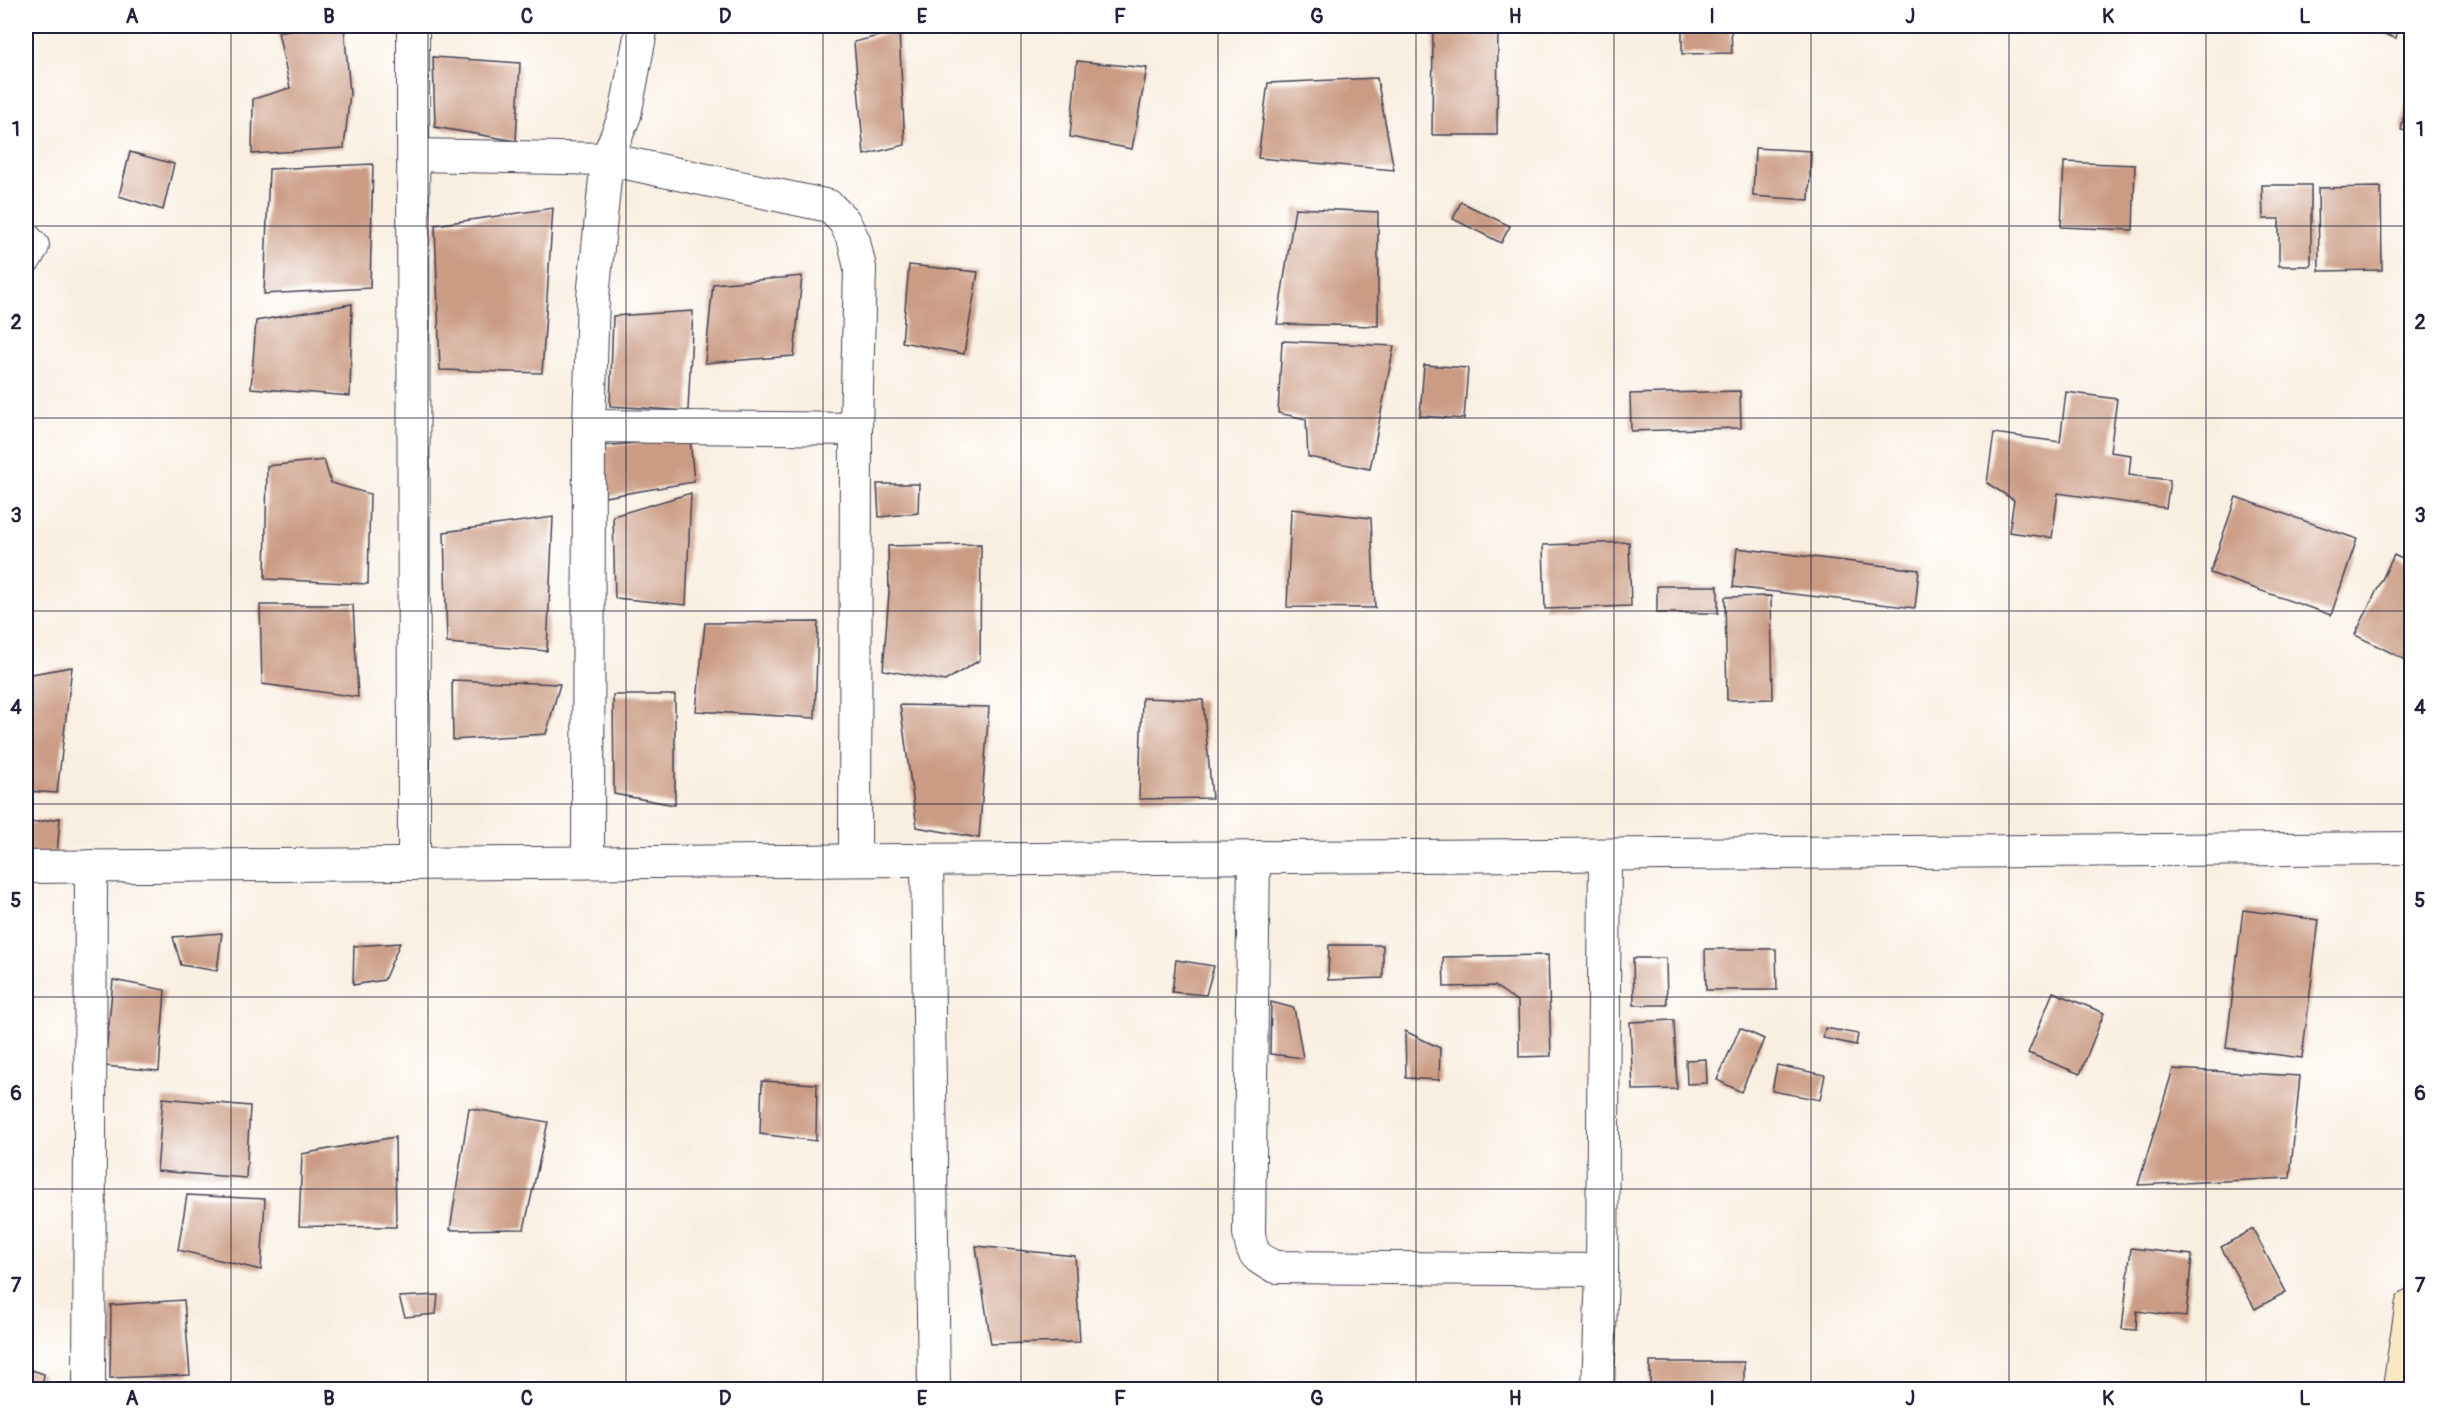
<svg xmlns="http://www.w3.org/2000/svg" width="2437" height="1415" font-family="Pangolin,sans-serif">
  <style>
    .building { fill: #cb9b83 }
    .lines { fill: none; stroke-linecap: round; stroke-linejoin: round }
    .street-casing { stroke: #424154; stroke-width: 34 }
    .secondary-casing { stroke: #424154; stroke-width: 35 }
    .street { stroke: #fff; stroke-width: 32 }
    .secondary { stroke: #fae7c3; stroke-width: 33 }
    .grid { fill: none; stroke: #22223b; stroke-width: 1.5; stroke-opacity: 0.55 }
    .neatline { fill: none; stroke: #22223b; stroke-width: 2 }
    .grid-label { font-size: 20px; text-anchor: middle; font-weight: bold; fill: #22223b }
  </style>
  <rect width="100%" height="100%" fill="#fff"/>
  <filter id="ink" filterUnits="userSpaceOnUse"><feTurbulence type="fractalNoise" baseFrequency=".0167" numOctaves="2"/><feDisplacementMap in="SourceGraphic" scale="12" xChannelSelector="R" yChannelSelector="G"/><feConvolveMatrix kernelMatrix="1 2 1 2 8 2 1 2 1" color-interpolation-filters="sRGB"/></filter>
  <filter id="wash" filterUnits="userSpaceOnUse"><feTurbulence type="fractalNoise" baseFrequency=".008" numOctaves="4" result="noise"/><feDisplacementMap in="SourceGraphic" scale="24" xChannelSelector="R" yChannelSelector="G"/><feGaussianBlur stdDeviation="1.35" result="paint"/><feColorMatrix in="noise" values="0 0 0 0 0 0 0 0 0 0 0 0 0 0 0 0 0 1.4 0 .05"/><feComposite in="paint" operator="in"/></filter>
  <g filter="url(#wash)">
    <rect width="100%" height="100%" fill="#f9efe1"/>
    <g id="blocks">
      <g class="building">
        <polygon points="312,26 344,26 350,93 344,148 252,154 253,99 290,88 278,32"/>
        <polygon points="1433,26 1498,26 1497,135 1432,135"/>
        <polygon points="1682,26 1731,26 1732,53 1682,54"/>
        <polygon points="2355,26 2399,26 2396,38"/>
        <polygon points="899,31 905,145 864,155 854,42"/>
        <polygon points="433,57 520,63 516,141 435,127"/>
        <polygon points="1077,61 1147,68 1132,149 1070,137"/>
        <polygon points="1377,78 1394,170 1258,158 1268,83"/>
        <polygon points="2408,94 2412,95 2412,132 2401,130"/>
        <polygon points="1755,148 1811,151 1809,200 1753,196"/>
        <polygon points="130,152 174,164 163,210 119,196"/>
        <polygon points="2064,162 2135,165 2133,230 2061,227"/>
        <polygon points="373,164 370,288 264,294 269,169"/>
        <polygon points="2262,185 2311,185 2311,266 2279,266 2279,219 2263,219"/>
        <polygon points="2381,187 2382,270 2319,271 2318,188"/>
        <polygon points="1461,202 1510,226 1501,243 1453,219"/>
        <polygon points="553,208 542,373 440,370 435,225"/>
        <polygon points="1295,208 1378,212 1378,326 1277,324"/>
        <polygon points="909,265 978,272 964,354 902,342"/>
        <polygon points="802,276 794,356 705,363 713,284"/>
        <polygon points="352,304 350,396 251,388 256,321"/>
        <polygon points="693,311 688,411 610,406 613,316"/>
        <polygon points="1282,341 1394,346 1370,469 1308,457 1306,419 1278,413"/>
        <polygon points="1424,365 1468,368 1464,419 1420,416"/>
        <polygon points="1740,391 1741,428 1631,431 1630,394"/>
        <polygon points="2066,392 2117,399 2110,452 2131,455 2129,475 2170,480 2166,508 2058,493 2052,538 2009,532 2014,500 1987,483 1994,433 2060,442"/>
        <polygon points="690,438 694,482 605,497 602,446"/>
        <polygon points="324,460 331,483 370,494 368,584 265,579 267,466"/>
        <polygon points="877,484 919,484 918,513 879,517"/>
        <polygon points="691,493 686,605 615,598 613,516"/>
        <polygon points="2236,497 2357,539 2331,615 2210,573"/>
        <polygon points="1291,509 1371,518 1375,608 1287,607"/>
        <polygon points="553,517 547,651 447,643 444,532"/>
        <polygon points="1629,542 1631,606 1545,609 1543,545"/>
        <polygon points="981,544 980,660 945,681 883,670 889,593 888,546"/>
        <polygon points="1737,548 1919,570 1915,608 1733,587"/>
        <polygon points="2394,555 2412,564 2412,663 2355,635"/>
        <rect x="1657" y="586" width="61" height="27"/>
        <polygon points="1771,596 1773,699 1727,700 1725,597"/>
        <polygon points="260,605 353,605 358,697 262,684"/>
        <polygon points="818,622 815,718 696,711 705,623"/>
        <polygon points="72,667 57,793 26,791 26,675"/>
        <polygon points="452,680 560,684 546,734 453,740"/>
        <polygon points="613,695 675,695 675,805 614,794"/>
        <polygon points="1142,698 1203,700 1212,798 1139,799"/>
        <polygon points="900,705 989,707 979,838 917,827"/>
        <polygon points="60,818 56,867 26,861 26,824"/>
        <polygon points="2243,910 2319,920 2302,1058 2226,1048"/>
        <polygon points="222,933 217,971 181,965 173,937"/>
        <polygon points="400,943 384,980 353,985 354,946"/>
        <polygon points="1329,945 1383,945 1383,978 1328,980"/>
        <polygon points="1705,949 1776,949 1777,990 1706,990"/>
        <polygon points="1548,955 1551,1056 1519,1057 1518,1002 1495,986 1444,987 1443,957"/>
        <polygon points="1633,958 1666,958 1667,1005 1634,1005"/>
        <polygon points="1176,960 1214,966 1206,995 1172,992"/>
        <polygon points="113,980 165,990 159,1071 105,1066"/>
        <polygon points="2053,992 2104,1013 2080,1074 2028,1053"/>
        <polygon points="1271,1002 1294,1008 1303,1058 1270,1054"/>
        <polygon points="1674,1020 1677,1089 1633,1090 1630,1022"/>
        <polygon points="1740,1028 1764,1039 1741,1092 1717,1080"/>
        <polygon points="1825,1028 1858,1034 1856,1045 1823,1038"/>
        <polygon points="1405,1031 1440,1048 1439,1080 1406,1078"/>
        <polygon points="1706,1059 1707,1083 1687,1084 1686,1060"/>
        <polygon points="1777,1065 1825,1075 1820,1100 1772,1091"/>
        <polygon points="2173,1069 2300,1076 2290,1178 2138,1185"/>
        <polygon points="762,1081 817,1084 816,1141 760,1134"/>
        <polygon points="163,1098 250,1106 246,1178 157,1171"/>
        <polygon points="469,1108 548,1122 524,1229 450,1230"/>
        <polygon points="395,1137 396,1227 299,1226 302,1154"/>
        <polygon points="187,1195 265,1199 261,1270 178,1250"/>
        <polygon points="2253,1229 2286,1292 2255,1309 2221,1247"/>
        <polygon points="976,1246 1075,1256 1080,1342 991,1344"/>
        <polygon points="2131,1248 2192,1255 2186,1317 2137,1311 2136,1330 2122,1329"/>
        <polygon points="438,1295 436,1314 405,1317 399,1297"/>
        <polygon points="184,1300 190,1375 110,1378 111,1305"/>
        <rect x="1650" y="1362" width="94" height="28"/>
        <polygon points="26,1368 44,1374 42,1390 26,1390"/>
      </g>
    </g>
  </g>
  <g filter="url(#ink)">
    <use href="#blocks" fill-opacity="0" stroke="#424154" stroke-width="1.5"/>
    <g class="lines">
      <g class="street-casing">
        <g id="street">
          <polyline points="413,26 414,864"/>
          <polyline points="415,155 607,159 829,206 844,221 854,241 860,268 856,429 855,860"/>
          <polyline points="26,239 33,246 26,258"/>
          <polyline points="589,426 856,429"/>
          <path d="M1254,858L1249,1233C1252,1255 1256,1258 1276,1267L1602,1270"/>
          <polyline points="927,860 934,1390"/>
          <polyline points="588,862 589,426 593,297 607,159 625,115 642,26"/>
          <polyline points="26,867 2412,848"/>
          <polyline points="89,1390 91,866"/>
          <polyline points="1598,1390 1602,1270 1605,855"/>
        </g>
      </g>
      <g class="secondary-casing">
        <polyline id="secondary" points="2399,1390 2412,1305"/>
      </g>
      <use href="#street" class="street"/>
      <use href="#secondary" class="secondary"/>
    </g>
  </g>
  <path class="grid" d="M231,26V1390M428,26V1390M626,26V1390M823,26V1390M1021,26V1390M1218,26V1390M1416,26V1390M1614,26V1390M1811,26V1390M2009,26V1390M2206,26V1390M26,226H2412M26,418H2412M26,611H2412M26,804H2412M26,997H2412M26,1189H2412"/>
  <rect width="2437" height="1415" fill="none" stroke="#fff" stroke-width="66"/>
  <rect x="33" y="33" width="2371" height="1349" class="neatline"/>
  <g class="grid-label">
    <text x="132" y="23">A</text>
    <text x="329" y="23">B</text>
    <text x="527" y="23">C</text>
    <text x="725" y="23">D</text>
    <text x="922" y="23">E</text>
    <text x="1120" y="23">F</text>
    <text x="1317" y="23">G</text>
    <text x="1515" y="23">H</text>
    <text x="1712" y="23">I</text>
    <text x="1910" y="23">J</text>
    <text x="2108" y="23">K</text>
    <text x="2305" y="23">L</text>
    <text x="16" y="136">1</text>
    <text x="2420" y="136">1</text>
    <text x="16" y="329">2</text>
    <text x="2420" y="329">2</text>
    <text x="16" y="522">3</text>
    <text x="2420" y="522">3</text>
    <text x="16" y="714">4</text>
    <text x="2420" y="714">4</text>
    <text x="16" y="907">5</text>
    <text x="2420" y="907">5</text>
    <text x="16" y="1100">6</text>
    <text x="2420" y="1100">6</text>
    <text x="16" y="1292">7</text>
    <text x="2420" y="1292">7</text>
    <text x="132" y="1405">A</text>
    <text x="329" y="1405">B</text>
    <text x="527" y="1405">C</text>
    <text x="725" y="1405">D</text>
    <text x="922" y="1405">E</text>
    <text x="1120" y="1405">F</text>
    <text x="1317" y="1405">G</text>
    <text x="1515" y="1405">H</text>
    <text x="1712" y="1405">I</text>
    <text x="1910" y="1405">J</text>
    <text x="2108" y="1405">K</text>
    <text x="2305" y="1405">L</text>
  </g>
</svg>
